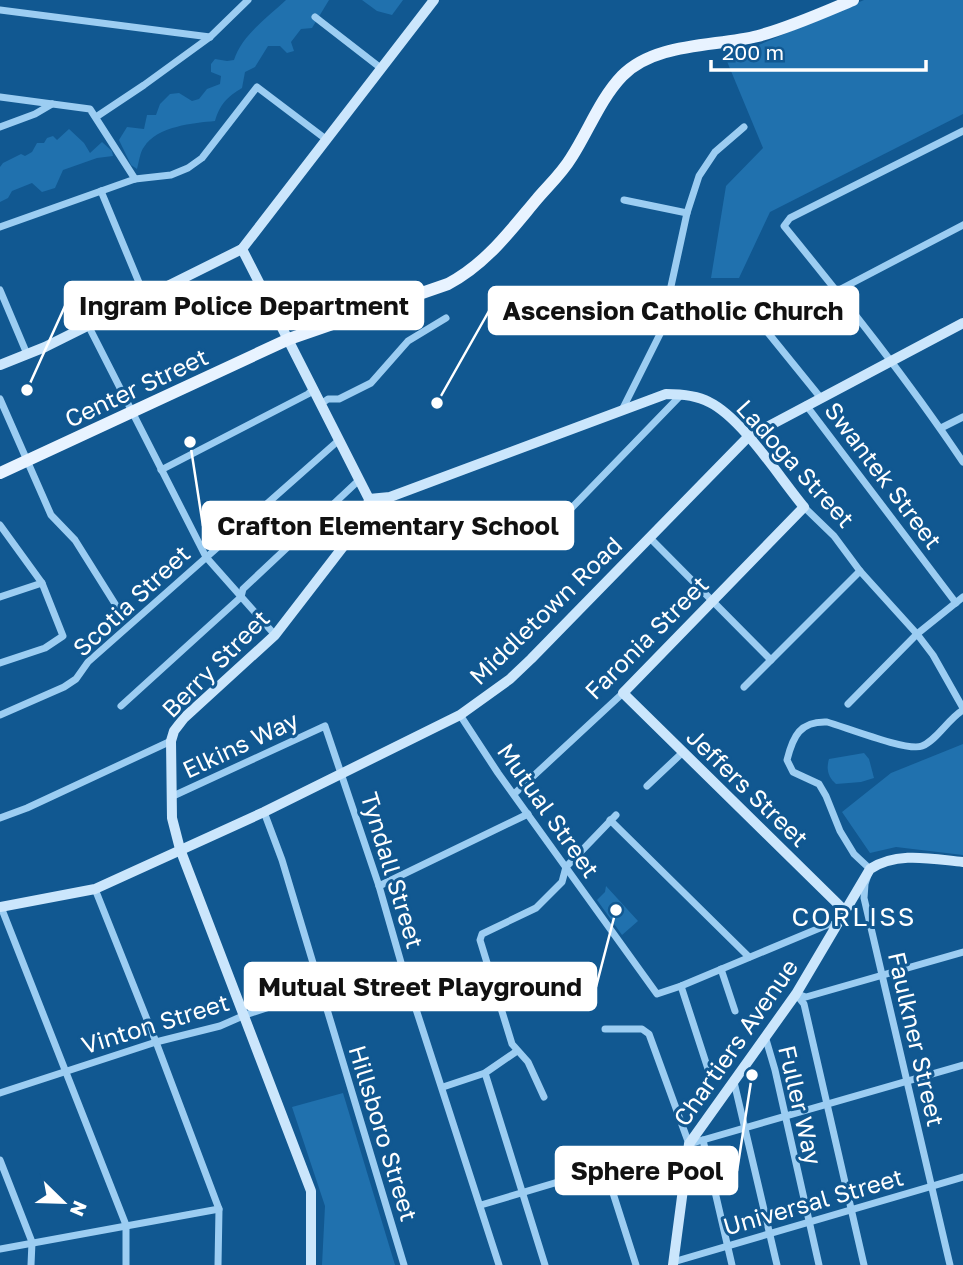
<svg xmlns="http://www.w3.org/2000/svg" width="963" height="1265" font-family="'Golos Text',sans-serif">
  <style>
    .green { fill: #2071ae }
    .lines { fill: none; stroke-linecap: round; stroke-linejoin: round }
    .street { stroke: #9ccdf2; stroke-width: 7 }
    .secondary { stroke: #cbe6fc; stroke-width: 10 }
    .primary { stroke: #e8f3ff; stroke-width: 12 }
    .labels { text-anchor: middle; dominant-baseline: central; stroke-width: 6; stroke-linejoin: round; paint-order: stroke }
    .street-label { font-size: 24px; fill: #fff; stroke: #115891 }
    .neighbourhood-label { font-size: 26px; letter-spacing: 2px; fill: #fff; stroke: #115891 }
    .leader { fill: none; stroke: #fff; stroke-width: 2.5 }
    .callout-dot { fill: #fff; stroke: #115891; stroke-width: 2.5 }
    .callout { fill: #fff; stroke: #fff; stroke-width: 2.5 }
    .callout-label { font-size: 26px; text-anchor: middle; font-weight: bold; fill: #111 }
  </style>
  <rect width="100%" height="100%" fill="#115891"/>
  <g class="green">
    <path d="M286,0H329L312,28L301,29L291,42L294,51L287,53L280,46H268L255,67L245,72L242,88C227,97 220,104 215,121C194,123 157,126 144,147C140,152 139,162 137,169L131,165L119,140L127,127L144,129L147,115H156L160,104L170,94L179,93L192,101L199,99L207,89L220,84L221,76L211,72V64L215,59L227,61L234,60C242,35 268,17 286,0Z"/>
    <polygon points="362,0 403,0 392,15 377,11"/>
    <polygon points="864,0 963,0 963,114 770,212 739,278 711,278 726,186 763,148 726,59"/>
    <polygon points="69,129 84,143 90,153 102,142 112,151 113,156 97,158 63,170 55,188 42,192 32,183 12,191 8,198 0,202 0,167 3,163 21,154 25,156 32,152 37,143 44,143 47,138 53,136 57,140"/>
    <polygon points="963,744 963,855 896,847 870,853 842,812 891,773"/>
    <path d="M864,753L869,759L874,778L861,782L836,784C828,777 826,769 829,759Z"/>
    <polygon points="606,886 638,921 622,935 597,900 605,892"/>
    <polygon points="343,1093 395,1265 322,1265 325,1206 292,1107"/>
  </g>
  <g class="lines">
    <g class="street">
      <polyline points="0,10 210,37"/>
      <polyline points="315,17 382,69"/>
      <polyline points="0,97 90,109 135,179"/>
      <polyline points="96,117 144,85 210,37 248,0"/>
      <polyline points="0,127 35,114 52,104"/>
      <path d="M963,131L790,218L784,226C846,302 908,380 963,462"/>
      <polyline points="101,191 145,297"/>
      <polyline points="624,200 687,213"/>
      <polyline points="0,227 135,179 171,175 188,168 202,158 257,87 327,140"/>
      <polyline points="0,290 27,354"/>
      <polyline points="837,291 963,225"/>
      <polyline points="756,318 820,397"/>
      <polyline points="88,325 206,557 275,635"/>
      <polyline points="0,399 51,515 75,540 117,607"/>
      <polyline points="321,404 328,399 339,399 371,383 408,341 446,318"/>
      <polyline points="806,405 956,603"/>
      <polyline points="622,410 661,332 687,213 699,176 715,152 744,127"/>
      <polyline points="941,428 963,417"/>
      <polyline points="161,470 308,394 314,389"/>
      <polyline points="804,507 834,536 860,571 917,634 933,655 963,708"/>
      <polyline points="558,522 681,395"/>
      <polyline points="0,525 42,583 63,636 45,648 0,663"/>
      <polyline points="650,538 771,660"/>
      <polyline points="0,597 42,583"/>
      <polyline points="744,687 860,571"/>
      <polyline points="848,704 917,634 963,597"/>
      <polyline points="121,706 241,597 243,589 358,481"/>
      <polyline points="0,715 64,687 76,679 88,662 339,440"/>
      <polyline points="460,715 498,773 657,994 681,986 827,925 838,924"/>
      <polyline points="647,786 682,753"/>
      <polyline points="514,794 623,693"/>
      <polyline points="171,797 325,726 379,886 402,966 499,1265"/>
      <polyline points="264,812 282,860 404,1265"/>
      <polyline points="0,818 27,808 171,741"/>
      <polyline points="610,820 749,957"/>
      <polyline points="379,886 528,814"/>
      <polyline points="95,889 156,1042 219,1209 218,1265"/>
      <polyline points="1,907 126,1225 126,1265"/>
      <polyline points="721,969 735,1011"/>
      <polyline points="681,986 709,1072"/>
      <polyline points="796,994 804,1004 864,1265"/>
      <polyline points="797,994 806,997 963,952"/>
      <polyline points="605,1029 642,1029 649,1034 689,1144 963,1065"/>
      <polyline points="765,1036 775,1070 819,1265"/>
      <polyline points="485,1073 545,1265"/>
      <polyline points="734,1082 777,1265"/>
      <polyline points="443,1087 485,1073 517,1051"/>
      <polyline points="0,1093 156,1042 220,1026 245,1015 364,976 402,966"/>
      <polyline points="544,1097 528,1062 512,1044 480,940 482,934 536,908 562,882 566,867 616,815"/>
      <polyline points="703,1140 732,1265"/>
      <polyline points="0,1160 32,1242 31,1265"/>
      <polyline points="605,1168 636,1265"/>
      <polyline points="481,1205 642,1157"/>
      <polyline points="0,1249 219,1209"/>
      <polyline points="673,1262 963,1177"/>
      <path d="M950,1265L864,898L865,884L870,869L854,854L840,831L826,796L819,784L793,772L787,760C793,736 800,721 827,722C845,727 908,752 922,746C937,740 948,719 963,710"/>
    </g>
    <g class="secondary">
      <polyline points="242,249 369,499 366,517 275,635 184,718 174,731 171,741 172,818 180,849 311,1191 311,1265"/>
      <polyline points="0,365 45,347 242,249 434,0"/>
      <path d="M369,499L390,497L666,394C680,394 696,395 709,402C742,418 779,477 804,507L623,693L845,911"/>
      <polyline points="0,907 95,889 264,812 460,715 510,679 531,659 748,437 963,323"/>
      <path d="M673,1265L689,1144L796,994L870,869C897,851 932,859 963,862"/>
    </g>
    <path class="primary" d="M0,473L289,339L448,284C486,264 510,231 537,199C548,186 562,173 571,158C588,132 600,99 622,76C655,42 715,47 758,36C791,27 822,13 853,0"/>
  </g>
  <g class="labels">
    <g class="street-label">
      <text transform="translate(136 387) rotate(-25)">Center Street</text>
      <text transform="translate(796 463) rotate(48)">Ladoga Street</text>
      <text transform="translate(884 475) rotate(53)">Swantek Street</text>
      <text transform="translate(131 600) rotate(-43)">Scotia Street</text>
      <text transform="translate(545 610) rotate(-44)">Middletown Road</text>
      <text transform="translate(646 637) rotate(-45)">Faronia Street</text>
      <text transform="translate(215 663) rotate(-45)">Berry Street</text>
      <text transform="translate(240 744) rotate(-25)">Elkins Way</text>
      <text transform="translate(748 787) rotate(44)">Jeffers Street</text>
      <text transform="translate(549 810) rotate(55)">Mutual Street</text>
      <text transform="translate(393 870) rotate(73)">Tyndall Street</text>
      <text transform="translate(155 1023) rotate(-17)">Vinton Street</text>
      <text transform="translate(917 1039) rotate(77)">Faulkner Street</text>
      <text transform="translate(735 1042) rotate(-55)">Chartiers Avenue</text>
      <text transform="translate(801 1105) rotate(77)">Fuller Way</text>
      <text transform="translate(384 1133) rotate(73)">Hillsboro Street</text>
      <text transform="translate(813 1201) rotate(-16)">Universal Street</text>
    </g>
    <g class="neighbourhood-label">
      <text x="854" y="916">CORLISS</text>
    </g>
  </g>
  <path class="leader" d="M27 390L65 306M437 403L489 311M190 442L203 526M616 910L596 987M752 1075L737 1171"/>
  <g class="callout-dot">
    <circle cx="27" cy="390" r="7"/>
    <circle cx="437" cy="403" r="7"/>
    <circle cx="190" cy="442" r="7"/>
    <circle cx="616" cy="910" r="7"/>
    <circle cx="752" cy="1075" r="7"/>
  </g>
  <g class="callout">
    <rect x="65" y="282" width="358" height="47" rx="7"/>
    <rect x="489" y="287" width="369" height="47" rx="7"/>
    <rect x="203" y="502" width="370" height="47" rx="7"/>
    <rect x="245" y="963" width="351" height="47" rx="7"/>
    <rect x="556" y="1147" width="181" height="47" rx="7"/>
  </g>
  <g class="callout-label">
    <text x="244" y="315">Ingram Police Department</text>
    <text x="673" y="320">Ascension Catholic Church</text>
    <text x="388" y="535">Crafton Elementary School</text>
    <text x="420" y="996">Mutual Street Playground</text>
    <text x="647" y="1180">Sphere Pool</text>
  </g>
  <g transform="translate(63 1202) rotate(113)" stroke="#115891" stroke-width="5" paint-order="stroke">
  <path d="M0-5L12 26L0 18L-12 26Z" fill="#ffffff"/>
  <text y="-10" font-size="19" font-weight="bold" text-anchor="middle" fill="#ffffff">N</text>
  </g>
  <path d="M711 60v10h215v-10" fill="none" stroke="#ffffff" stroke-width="3.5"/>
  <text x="722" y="60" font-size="21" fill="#ffffff" stroke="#115891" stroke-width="5" paint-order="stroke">200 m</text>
</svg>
